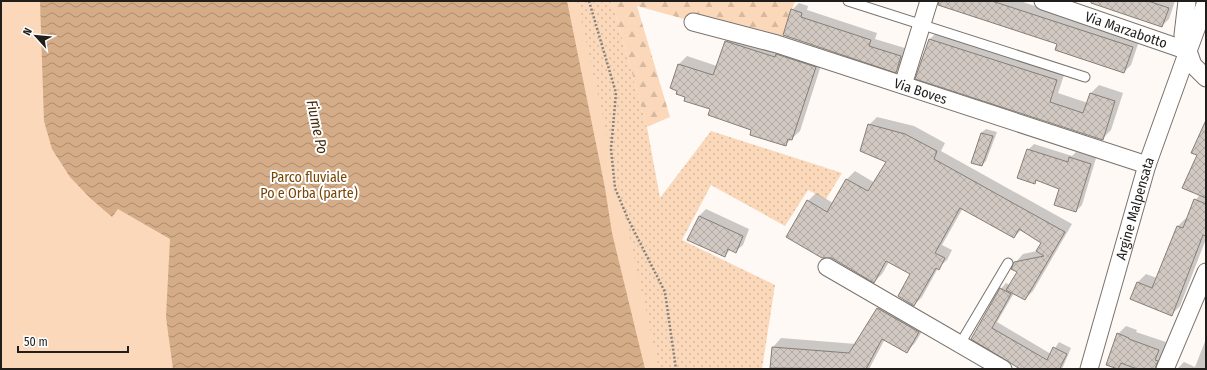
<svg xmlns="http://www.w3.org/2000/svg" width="1207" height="370" font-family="'Fira Sans Condensed',sans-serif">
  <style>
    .grass { fill: url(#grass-dots) }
    .forest { fill: url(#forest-firs) }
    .park { fill: #fad8b9 }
    .water { fill: url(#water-waves) }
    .shadow { fill: #0003 }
    .building { fill: url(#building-cross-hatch); stroke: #867f78 }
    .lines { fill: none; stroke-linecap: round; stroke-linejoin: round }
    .service-casing { stroke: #7a736d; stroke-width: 11 }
    .minor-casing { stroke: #7a736d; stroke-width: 19 }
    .path { stroke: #85817e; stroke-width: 2.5; stroke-dasharray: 2 2; stroke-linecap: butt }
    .service { stroke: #fff; stroke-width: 9 }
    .minor { stroke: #fff; stroke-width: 17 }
    .labels { text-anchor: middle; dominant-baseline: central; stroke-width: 4; stroke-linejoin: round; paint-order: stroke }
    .street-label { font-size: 14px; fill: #201d1a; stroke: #fff }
    .park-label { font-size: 14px; fill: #784504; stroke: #fff }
    .water-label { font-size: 15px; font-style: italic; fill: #472b0d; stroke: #fff }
  </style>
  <defs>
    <pattern id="grass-dots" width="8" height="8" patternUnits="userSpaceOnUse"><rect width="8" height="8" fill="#fad8b9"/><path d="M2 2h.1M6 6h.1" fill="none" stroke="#d6b99e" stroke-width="1.8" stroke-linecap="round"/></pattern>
    <pattern id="forest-firs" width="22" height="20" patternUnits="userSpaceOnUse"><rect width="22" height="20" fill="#fad8b9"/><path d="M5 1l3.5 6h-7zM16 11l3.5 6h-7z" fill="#d6b99e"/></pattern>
    <pattern id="water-waves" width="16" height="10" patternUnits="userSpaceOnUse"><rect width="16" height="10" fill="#d4ac87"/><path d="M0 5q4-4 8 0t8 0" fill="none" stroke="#ac8b6e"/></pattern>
    <pattern id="building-cross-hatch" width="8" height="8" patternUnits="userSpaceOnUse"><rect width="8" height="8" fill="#d0c8c1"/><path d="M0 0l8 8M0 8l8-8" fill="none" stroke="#b2aba5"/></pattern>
  </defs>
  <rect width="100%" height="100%" fill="#fef9f5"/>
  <polygon class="grass" points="575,1 612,1 647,127 660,198 711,131 842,173 826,199 808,190 785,226 711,185 682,240 775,285 762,369 645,369"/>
  <polygon class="forest" points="612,1 795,1 779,45 637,6 670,117 647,127"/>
  <polygon class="park" points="1,1 577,1 659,369 1,369"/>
  <polygon class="water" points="40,1 567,1 605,188 612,233 645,369 173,369 166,317 170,239 118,209 112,217 90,198 70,177 52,149 44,121"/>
  <g class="shadow">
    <polygon points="946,1 1020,1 1139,41 1131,65 1124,72 1059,43"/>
    <polygon points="1087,1 1175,1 1169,19 1162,26"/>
    <polygon points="799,3 808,6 807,10 877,33 875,39 908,49 903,64 896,71 784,35 792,10"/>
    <polygon points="938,31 1065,72 1058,93 1088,103 1091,93 1099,85 1123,93 1111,130 1102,139 917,78 930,39"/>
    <polygon points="734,33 823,59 800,131 786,144 752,130 686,96 679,64 687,56 717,66 726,41"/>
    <polygon points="877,117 914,126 945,143 941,151 1072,224 1033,291 1025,299 1014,293 997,322 1051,354 1059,342 1071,348 1062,369 1022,369 972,339 1001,289 1006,283 1010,285 1018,271 1015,263 1023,254 1037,251 1043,243 1021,230 1014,237 963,208 942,245 952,250 947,260 938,268 922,297 914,305 911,274 889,262 882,274 874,282 808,201 816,193 833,203 847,179 855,171 875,183 888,161 869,125"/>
    <polygon points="986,129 997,132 986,161 982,165 981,133"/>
    <polygon points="1206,132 1206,239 1180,306 1172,314 1132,298 1138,282 1146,274 1157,278 1178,226 1186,218 1188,218 1195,200 1200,195 1198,154"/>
    <polygon points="1034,144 1072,156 1076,152 1096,158 1082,205 1076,211 1061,188 1037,180 1034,183 1028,150"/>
    <polygon points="706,209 749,229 743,245 736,251 731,249 724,256 699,216"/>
    <polygon points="886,300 927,323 915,343 906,352 885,339 869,369 796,369 771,367 773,347 781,338 856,344 878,308"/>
    <polygon points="1126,326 1137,330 1136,332 1166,342 1163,352 1165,353 1168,369 1120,369 1107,365 1118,334"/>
    <polygon points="1206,339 1206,369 1177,369 1184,362 1195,367"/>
  </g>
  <g class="building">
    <polygon points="939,1 992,1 1133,47 1124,73 1055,50 1057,44 938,5"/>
    <polygon points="1091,1 1148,1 1169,8 1162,27 1091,3"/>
    <polygon points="791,9 802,13 801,17 871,40 869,46 901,56 896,73 783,35"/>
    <polygon points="929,39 1057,80 1050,102 1083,113 1090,93 1115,101 1103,140 915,79"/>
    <polygon points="725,41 775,57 776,54 816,67 792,140 788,139 786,146 750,135 751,130 708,115 710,109 684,101 685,97 676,94 677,91 670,88 678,64 713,75"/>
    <polygon points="1206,120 1206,198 1182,188 1197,155 1191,153"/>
    <polygon points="868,124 905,134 937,151 934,159 1065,232 1025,300 1006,290 1017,272 1011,269 1014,262 1044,256 1036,251 1041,243 1019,229 1014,238 960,208 935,253 945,258 939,270 936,268 914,306 898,296 910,274 886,261 874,283 832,258 822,258 786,237 807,200 827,212 846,179 868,191 886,162 860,151"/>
    <polygon points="981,133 993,136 982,166 971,163"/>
    <polygon points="1027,149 1068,162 1069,157 1091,164 1076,212 1054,205 1059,189 1036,180 1035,184 1017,178"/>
    <polygon points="1194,199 1206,204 1206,236 1203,235 1172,316 1130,299 1137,282 1152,288 1177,226 1183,228"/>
    <polygon points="699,216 743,236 736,253 728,249 725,257 687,240"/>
    <polygon points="1000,288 1011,294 992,328 1047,360 1053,347 1067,354 1060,368 1061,369 1020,369 971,339"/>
    <polygon points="877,308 919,332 907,353 882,339 866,369 770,368 772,347 849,353"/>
    <polygon points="1117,333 1129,338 1129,339 1159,350 1155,360 1158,361 1155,369 1137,369 1121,363 1118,369 1106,365"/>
  </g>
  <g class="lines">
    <g class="service-casing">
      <g id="service">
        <polyline points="848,1 1085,77"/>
        <polyline points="960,344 1008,263"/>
      </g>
    </g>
    <g class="minor-casing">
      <g id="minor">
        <path id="s1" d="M1043,1L1188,51"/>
        <path id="s2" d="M693,22L777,44L1147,165"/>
        <polyline points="1188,51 1206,2"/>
        <polyline points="1188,51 1193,65 1206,78"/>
        <polyline points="903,85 929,1"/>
        <polyline points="827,267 1003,369"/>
        <path id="s3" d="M1089,369L1147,165L1188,51L1183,35L1187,1"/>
        <polyline points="1165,369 1206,272"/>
      </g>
    </g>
    <polyline class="path" points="589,1 616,93 611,149 615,188 628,219 665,292 676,369"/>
    <use href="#service" class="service"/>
    <use href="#minor" class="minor"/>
  </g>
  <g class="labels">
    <g class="street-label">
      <text stroke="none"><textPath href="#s1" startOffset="88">Via Marzabotto</textPath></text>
      <text stroke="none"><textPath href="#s2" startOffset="238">Via Boves</textPath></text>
      <text stroke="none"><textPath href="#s3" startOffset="167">Argine Malpensata</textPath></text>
    </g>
    <g class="park-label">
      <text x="309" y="177">Parco fluviale<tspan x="309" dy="16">Po e Orba (parte)</tspan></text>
    </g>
    <g class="water-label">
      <text transform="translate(317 127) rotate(78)">Fiume Po</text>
    </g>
  </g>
  <rect width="1207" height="370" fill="none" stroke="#201d1a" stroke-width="4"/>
  <g transform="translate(36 36) rotate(297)" stroke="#ffffff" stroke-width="3" paint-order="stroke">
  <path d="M0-3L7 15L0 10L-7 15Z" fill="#201d1a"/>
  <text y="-6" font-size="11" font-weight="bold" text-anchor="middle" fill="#201d1a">N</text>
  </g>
  <path d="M18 346v6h110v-6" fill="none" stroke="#201d1a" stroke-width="2"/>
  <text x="24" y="346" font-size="12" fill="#201d1a" stroke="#ffffff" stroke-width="3" paint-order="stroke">50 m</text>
</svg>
